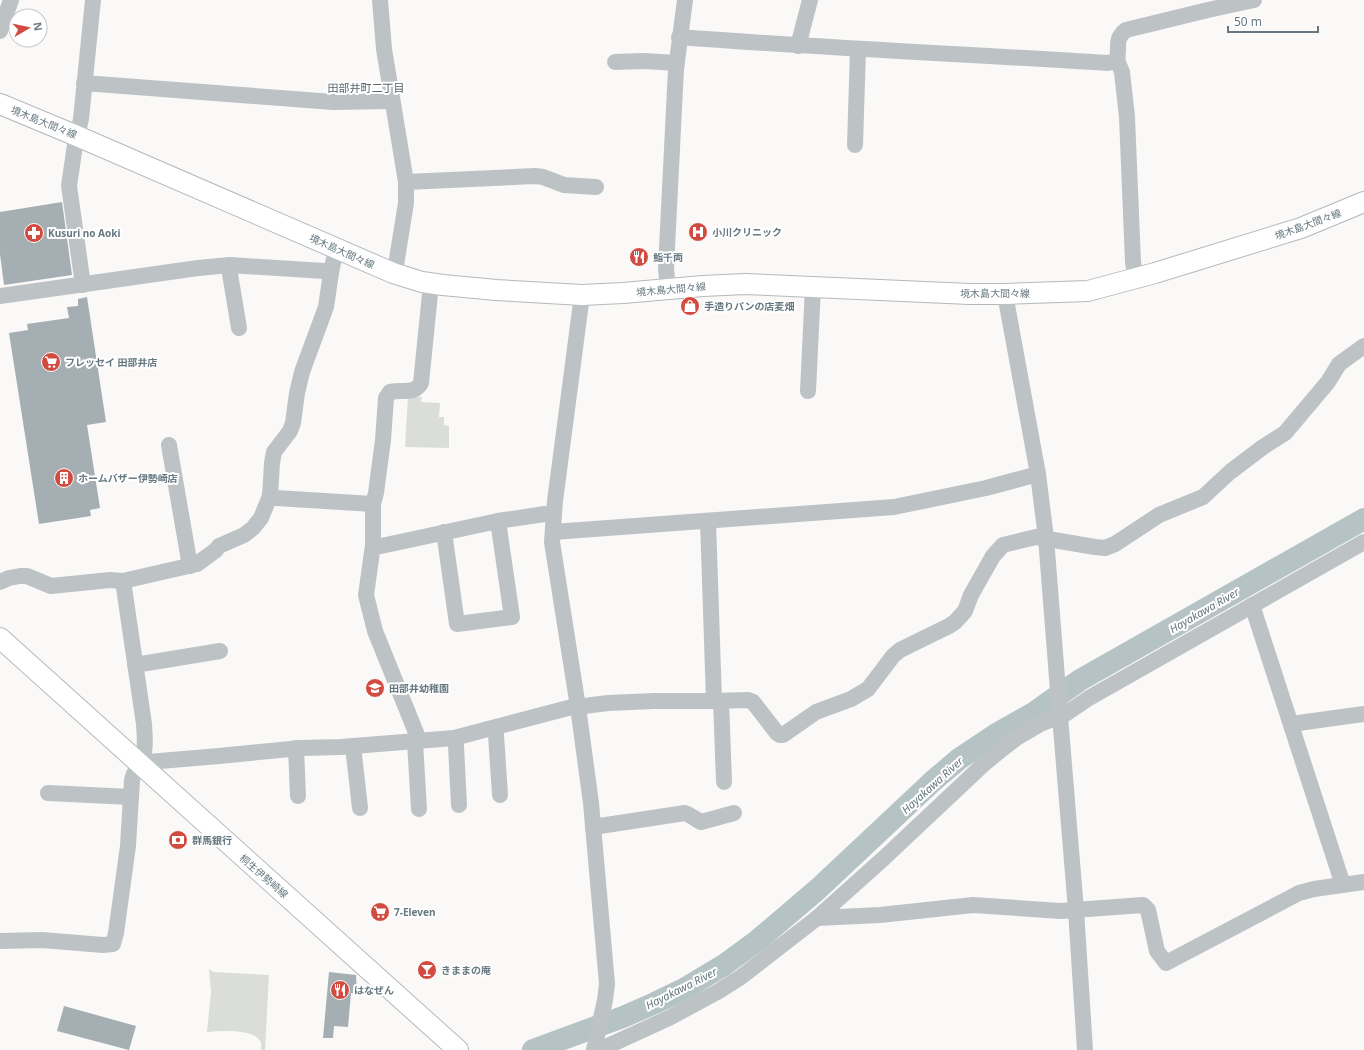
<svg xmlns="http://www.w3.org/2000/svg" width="1364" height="1050" font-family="'Noto Sans','Noto Sans JP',sans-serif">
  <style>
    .green { fill: #dbded8 }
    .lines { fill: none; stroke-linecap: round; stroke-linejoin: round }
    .river { stroke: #b6c3c5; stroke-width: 22 }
    .building { fill: #a5aeb2 }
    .major-casing { stroke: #b3b9bc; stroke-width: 22 }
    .minor { stroke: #bdc3c5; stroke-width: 16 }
    .major { stroke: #fff; stroke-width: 20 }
    .labels { text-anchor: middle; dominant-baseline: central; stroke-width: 4; stroke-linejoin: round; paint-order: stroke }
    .street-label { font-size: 10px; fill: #677980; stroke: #fff }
    .poi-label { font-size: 10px; font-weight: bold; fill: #677980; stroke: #fff; text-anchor: start }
    .neighbourhood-label { font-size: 11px; fill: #59666c; stroke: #fff }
    .water-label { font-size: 11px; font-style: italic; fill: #637779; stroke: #fff }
  </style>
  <rect width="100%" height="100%" fill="#faf9f8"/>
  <g class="green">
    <polygon points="408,396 422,397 421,402 440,403 439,417 444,417 444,425 449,426 449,448 405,447"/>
    <path d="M209,969L213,972L269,975L265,1050H261C261,1047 262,1043 260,1041C252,1028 220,1031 207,1032L211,992Z"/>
  </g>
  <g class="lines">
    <polyline class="river" points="533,1050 623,1017 655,1003 684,989 724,965 758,940 818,889 933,781 959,759 998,733 1035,712 1080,680 1364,519"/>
  </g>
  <g class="building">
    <polygon points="62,202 72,275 4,285 0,254 0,212"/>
    <polygon points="87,297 106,422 87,425 100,508 90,510 91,516 39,524 9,333 28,330 27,324 69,318 67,307 78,306 78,299"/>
    <polygon points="329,972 356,975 357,994 351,993 348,1027 334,1026 333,1038 323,1038"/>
    <polygon points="64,1006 136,1026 129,1050 57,1031"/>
  </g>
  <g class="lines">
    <g class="major-casing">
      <g id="major">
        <polyline points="0,104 77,136 393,273 422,282 443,285 496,290 582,295 623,293 703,286 745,284 970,294 1005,294 1088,291 1155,273 1301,228 1364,202"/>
        <polyline points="0,638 458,1050"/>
      </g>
    </g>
    <g class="minor">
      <polyline points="380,0 384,49 406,182 406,203 396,265 393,273"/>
      <polyline points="0,31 11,0"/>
      <path d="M679,37C822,48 965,54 1108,63L1117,60C1120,47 1114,39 1126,30L1208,10L1254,0"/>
      <polyline points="798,46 810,0"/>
      <polyline points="1117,60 1122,72 1127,117 1133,262 1136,278"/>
      <polyline points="615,62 644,61 677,63"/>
      <polyline points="84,83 333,102 392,101"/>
      <polyline points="855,145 858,49"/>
      <polyline points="406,182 535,176 543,177 564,185 596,187"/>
      <polyline points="230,265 230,274 239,328"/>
      <polyline points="83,285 69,186 75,145 81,119 93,0"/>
      <polyline points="668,289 666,268 676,69 685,0"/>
      <polyline points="1005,294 1038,474 1046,538 1060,716 1076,910 1085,1050"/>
      <polyline points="582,295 555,501 552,542 578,707 591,803 607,984 605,1000 594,1050"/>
      <polyline points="0,296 198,268 230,265 324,271 331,273"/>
      <polyline points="808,391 813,287"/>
      <polyline points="169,445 190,566"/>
      <polyline points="270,496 276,498 373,504"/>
      <polyline points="708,521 714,701"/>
      <polyline points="444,532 457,624 512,617 498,521"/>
      <polyline points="553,532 894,507 986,488 1038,474"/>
      <polyline points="373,545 381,546 498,521 545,514 553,516"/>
      <path d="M123,581L144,724C145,738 146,752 141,766"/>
      <polyline points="0,582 9,578 20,576 27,576 51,586 110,580 123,581 197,564 216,550 219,546 244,535 253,528 261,518 270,496 272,463 274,452 290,431 293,423 297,393 302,372 326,307 331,273 336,248"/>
      <polyline points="1252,605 1343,885"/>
      <polyline points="135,665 220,651"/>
      <polyline points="721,701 724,782"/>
      <polyline points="1291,724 1364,714"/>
      <polyline points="493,728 496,735 500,795"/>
      <polyline points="454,738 456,746 459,805"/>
      <polyline points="415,742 419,809"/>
      <path d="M418,742L417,735L375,631L366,595L373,545V504L376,493L383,440L386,398L390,392C401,389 415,395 421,383L431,284"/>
      <polyline points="353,746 360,808"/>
      <polyline points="296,748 298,796"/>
      <polyline points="48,793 131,797"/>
      <path d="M593,827L685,813C691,815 695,819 701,822L734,813"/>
      <polyline points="817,918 880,915 973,905 1061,911 1143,905 1148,910 1157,951 1166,963 1299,893 1314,889 1364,882"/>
      <path d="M0,941L42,940L103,945L113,944L116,933L128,846L132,780C134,770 140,766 148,762L219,756L301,748L341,747L454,738L568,708L608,703L654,701H714L748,700L753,702L777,733L780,735H783L816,712L851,699L868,689L893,656L900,650L949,626L955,622L965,611L971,595L993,556L1003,545L1036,537L1095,547L1105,548L1115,544L1159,515L1203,497L1230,472L1263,447L1285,433L1328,382L1339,364L1364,346"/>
      <polyline points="599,1050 669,1018 719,991 741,977 817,918 884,858 985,763 1001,750 1018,737 1040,724 1067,713 1089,698 1364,542"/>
    </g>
    <use href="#major" class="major"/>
  </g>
  <defs>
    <g id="hospital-disc" transform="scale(1)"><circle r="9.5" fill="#d24b40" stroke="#fff"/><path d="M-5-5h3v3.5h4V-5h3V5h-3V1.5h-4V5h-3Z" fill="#fff"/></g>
    <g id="pharmacy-disc" transform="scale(1)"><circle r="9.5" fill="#d24b40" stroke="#fff"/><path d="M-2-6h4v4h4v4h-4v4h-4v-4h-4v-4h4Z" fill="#fff"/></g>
    <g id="restaurant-disc" transform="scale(1)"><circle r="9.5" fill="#d24b40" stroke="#fff"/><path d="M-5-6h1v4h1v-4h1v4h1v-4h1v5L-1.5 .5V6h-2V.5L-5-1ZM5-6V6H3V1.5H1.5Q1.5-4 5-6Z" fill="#fff"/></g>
    <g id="shop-disc" transform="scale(1)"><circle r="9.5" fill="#d24b40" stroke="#fff"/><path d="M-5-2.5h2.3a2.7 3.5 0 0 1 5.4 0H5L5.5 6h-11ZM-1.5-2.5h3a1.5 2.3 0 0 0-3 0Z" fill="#fff"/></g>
    <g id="supermarket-disc" transform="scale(1)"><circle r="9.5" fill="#d24b40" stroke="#fff"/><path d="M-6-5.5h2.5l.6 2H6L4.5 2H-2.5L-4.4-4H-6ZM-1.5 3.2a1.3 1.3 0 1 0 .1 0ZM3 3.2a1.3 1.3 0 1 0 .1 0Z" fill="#fff"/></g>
    <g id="building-disc" transform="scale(1)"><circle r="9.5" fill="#d24b40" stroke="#fff"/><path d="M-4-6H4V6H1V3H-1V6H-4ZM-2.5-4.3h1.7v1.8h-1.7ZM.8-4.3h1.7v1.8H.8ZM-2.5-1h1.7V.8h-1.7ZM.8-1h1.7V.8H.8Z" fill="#fff"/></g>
    <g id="school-disc" transform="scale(1)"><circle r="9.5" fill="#d24b40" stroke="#fff"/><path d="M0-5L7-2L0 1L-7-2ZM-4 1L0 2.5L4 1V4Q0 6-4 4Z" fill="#fff"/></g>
    <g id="bank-disc" transform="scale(1)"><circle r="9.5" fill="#d24b40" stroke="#fff"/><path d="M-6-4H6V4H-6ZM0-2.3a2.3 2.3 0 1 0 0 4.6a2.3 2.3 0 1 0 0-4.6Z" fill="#fff"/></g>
    <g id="bar-disc" transform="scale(1)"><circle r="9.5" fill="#d24b40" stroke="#fff"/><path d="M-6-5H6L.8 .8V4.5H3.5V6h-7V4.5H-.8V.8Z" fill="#fff"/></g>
  </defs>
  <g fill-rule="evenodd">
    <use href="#hospital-disc" x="698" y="232"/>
    <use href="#pharmacy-disc" x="34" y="233"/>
    <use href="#restaurant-disc" x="639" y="257"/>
    <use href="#shop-disc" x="690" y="306"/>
    <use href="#supermarket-disc" x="51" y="362"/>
    <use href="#building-disc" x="64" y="478"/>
    <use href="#school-disc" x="375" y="688"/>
    <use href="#bank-disc" x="178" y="840"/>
    <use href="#supermarket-disc" x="380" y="912"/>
    <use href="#bar-disc" x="427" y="970"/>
    <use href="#restaurant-disc" x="340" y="990"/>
  </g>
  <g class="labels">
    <g class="street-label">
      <text transform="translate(44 122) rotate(22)">境木島大間々線</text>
      <text transform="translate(1308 224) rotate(-20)">境木島大間々線</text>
      <text transform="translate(342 251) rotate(24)">境木島大間々線</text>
      <text transform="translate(671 289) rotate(-5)">境木島大間々線</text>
      <text x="995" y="293">境木島大間々線</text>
      <text transform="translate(264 876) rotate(41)">桐生伊勢崎線</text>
    </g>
    <g class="poi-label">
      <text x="712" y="232">小川クリニック</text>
      <text x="48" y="233">Kusuri no Aoki</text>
      <text x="653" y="257">鮨千両</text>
      <text x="704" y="306">手造りパンの店麦畑</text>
      <text x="65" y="362">フレッセイ 田部井店</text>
      <text x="78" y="478">ホームバザー伊勢崎店</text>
      <text x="389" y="688">田部井幼稚園</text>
      <text x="192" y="840">群馬銀行</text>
      <text x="394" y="912">7-Eleven</text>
      <text x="441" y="970">きままの庵</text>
      <text x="354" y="990">はなぜん</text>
    </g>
    <g class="neighbourhood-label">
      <text x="366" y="87">田部井町二丁目</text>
    </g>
    <g class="water-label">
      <text transform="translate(1204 610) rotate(-30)">Hayakawa River</text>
      <text transform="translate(932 785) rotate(-42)">Hayakawa River</text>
      <text transform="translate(681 988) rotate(-27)">Hayakawa River</text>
    </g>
  </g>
  <g transform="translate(28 28) rotate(81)"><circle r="19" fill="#ffffff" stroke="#c2c9cc"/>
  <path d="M0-3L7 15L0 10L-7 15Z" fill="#d24b40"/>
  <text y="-6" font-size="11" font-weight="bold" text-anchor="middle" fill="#677980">N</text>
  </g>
  <path d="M1228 26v6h90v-6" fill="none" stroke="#677980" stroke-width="2"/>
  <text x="1234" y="26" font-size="12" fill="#677980" stroke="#ffffff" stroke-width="3" paint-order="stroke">50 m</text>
</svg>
